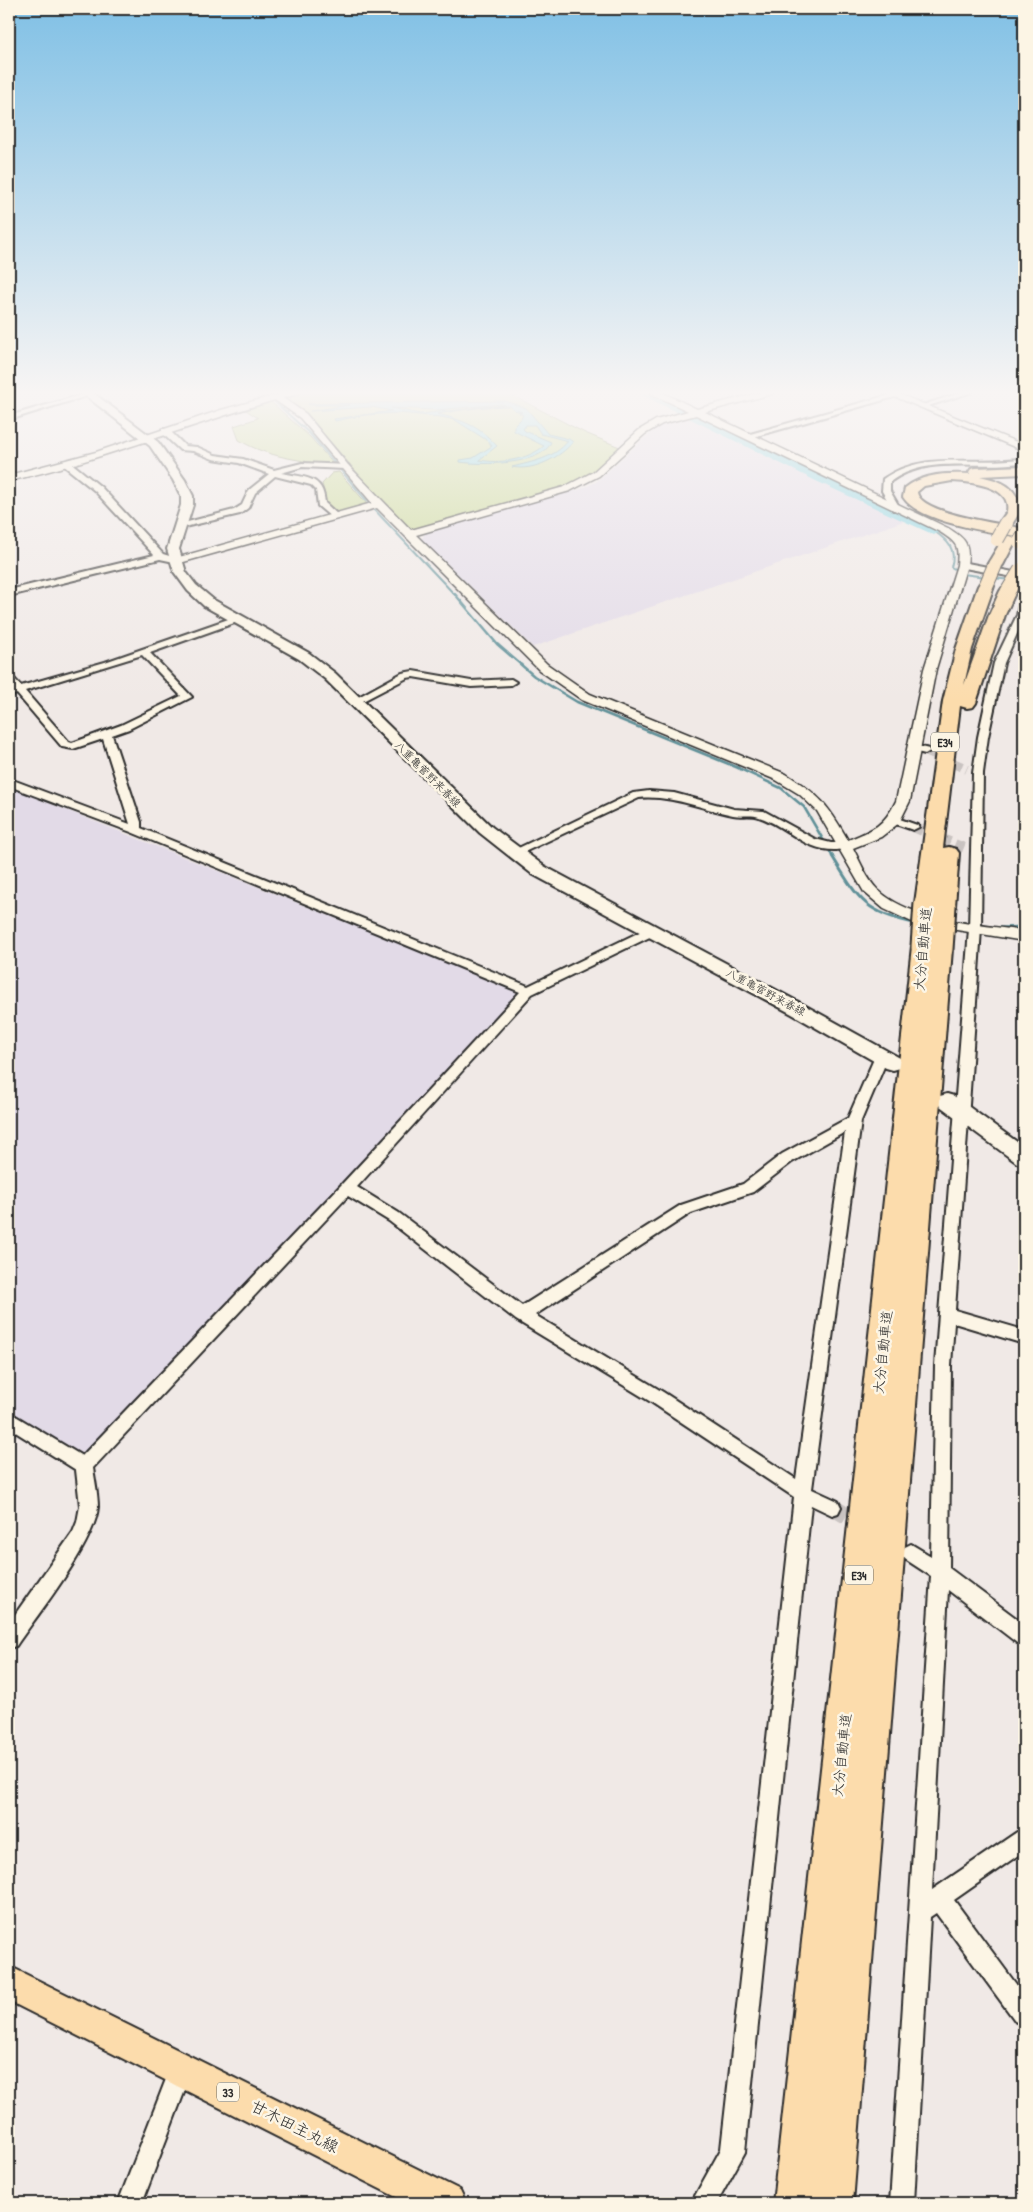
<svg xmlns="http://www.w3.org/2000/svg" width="1033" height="2212" font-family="'Patrick Hand','Klee One',sans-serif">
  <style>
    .built { fill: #e2dae7 }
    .green { fill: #c4d68b; stroke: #78805b }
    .water { fill: #84d3e1; stroke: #609098; fill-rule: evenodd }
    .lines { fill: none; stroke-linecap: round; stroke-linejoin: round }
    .stream-far2 { stroke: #609098; stroke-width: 2 }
    .stream-far1 { stroke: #609098; stroke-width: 2.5 }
    .stream { stroke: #609098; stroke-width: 3 }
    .river { fill: #84d3e1; fill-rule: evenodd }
    .minor-tunnel-far1 { stroke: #c9c3c1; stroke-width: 10; stroke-dasharray: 10 5; stroke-linecap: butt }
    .minor-tunnel { stroke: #c9c3c1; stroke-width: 17; stroke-dasharray: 17 8; stroke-linecap: butt }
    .minor-casing { stroke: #2b2b2b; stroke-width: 4 }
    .tertiary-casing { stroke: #2b2b2b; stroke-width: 3 }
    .secondary-casing { stroke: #2b2b2b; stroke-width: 4 }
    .primary-casing { stroke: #2b2b2b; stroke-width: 4 }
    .motorway-casing { stroke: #2b2b2b; stroke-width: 4 }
    .minor { fill: #fcf5e5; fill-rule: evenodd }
    .tertiary { fill: #fcf5e5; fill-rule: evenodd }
    .secondary { fill: #fcf5e5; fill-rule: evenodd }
    .primary { fill: #fcdcac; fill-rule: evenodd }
    .motorway { fill: #fcdcac; fill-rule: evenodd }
    .motorway-bridge-far1-casing { stroke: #2b2b2b; stroke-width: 16; stroke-linecap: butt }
    .motorway-bridge-casing { stroke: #2b2b2b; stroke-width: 27; stroke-linecap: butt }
    .motorway-bridge-far1 { stroke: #fcdcac; stroke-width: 14 }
    .motorway-bridge { stroke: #fcdcac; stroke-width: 23 }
    .labels { text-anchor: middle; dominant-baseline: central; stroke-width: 5; stroke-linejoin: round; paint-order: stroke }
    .far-street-label { font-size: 11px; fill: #2b2b2b; stroke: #fcf5e5 }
    .shield { fill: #fcf5e5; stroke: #6a6863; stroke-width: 1 }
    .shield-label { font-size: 12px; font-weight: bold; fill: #2b2b2b }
    .street-label { font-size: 14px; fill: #2b2b2b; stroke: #fcf5e5 }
    .near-street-label { font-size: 16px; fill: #2b2b2b; stroke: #fcf5e5 }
  </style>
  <rect width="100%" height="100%" fill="#f0e9e6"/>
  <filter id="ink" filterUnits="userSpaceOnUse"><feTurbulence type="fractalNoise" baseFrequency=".02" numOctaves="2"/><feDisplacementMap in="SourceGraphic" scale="10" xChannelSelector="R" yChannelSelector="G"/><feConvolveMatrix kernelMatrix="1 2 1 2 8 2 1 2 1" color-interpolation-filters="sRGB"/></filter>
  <g filter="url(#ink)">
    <g class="built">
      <polygon points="688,417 907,520 533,647 422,539 425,533 581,489 596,482 657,427"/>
      <polygon points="9,787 514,990 517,995 89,1454 76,1457 9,1414"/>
    </g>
    <g class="green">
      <polygon points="304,392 506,392 585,433 622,448 593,474 566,488 416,529 410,528 386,506 316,425 283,396"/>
      <path d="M270,401L310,437L336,467C301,459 270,459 239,440L234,426L258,418L243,408Z"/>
      <path d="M339,472L368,505C357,508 332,519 327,504C325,497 324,490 322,484L332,473Z"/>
    </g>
    <path class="water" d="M505,401L526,408L548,434L569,439L573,442C561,457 533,472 512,467C532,462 555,458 568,441L541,434L535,425H526L523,429L525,431L551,442C543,466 480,465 460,462V460L473,458L492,446L488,441L455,420L441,417L398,413L364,415L335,421L334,419L392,411L371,407L310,411L349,405H311L308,404ZM502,404L505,405L420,414L391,408L436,410ZM510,406L514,410L522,412L519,413L523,415L521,419L514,426V431L544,446C527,460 500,464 479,460L497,446C479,426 463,420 437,414L479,407Z"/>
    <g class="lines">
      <g class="stream-far2">
        <polyline points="266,392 266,395"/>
        <polyline points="275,402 310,434 372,507 455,595"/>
        <path d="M934,531C948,541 957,549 951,567L963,574L986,577"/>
        <polyline points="993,578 1011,580"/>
      </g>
      <g class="stream-far1">
        <polyline points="454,593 497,644 534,676 577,702 736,767 781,788 804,807 825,843"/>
        <polyline points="830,852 833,857"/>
      </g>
      <g class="stream">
        <path d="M832,856C858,898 863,912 914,923"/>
        <polyline points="997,928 1024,927"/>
      </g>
      <polygon class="river" points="636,392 648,392 940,531 934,535 930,533 816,481"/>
      <g class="minor-tunnel-far1">
        <polyline points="925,751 967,769"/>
        <polyline points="913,827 964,848"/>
      </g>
      <polyline class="minor-tunnel" points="832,1507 864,1526"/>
      <g class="minor-casing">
        <g id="minor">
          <polygon points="963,392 972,392 925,407 920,406"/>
          <polygon points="88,393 93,394 9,420 9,416"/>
          <polygon points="896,393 899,395 898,396 750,438 743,436"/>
          <path d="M162,429H168L185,446L197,447L215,455L243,459L274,470L302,463L348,465L349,467L345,469L302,467L281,473C305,478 323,475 325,503L338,515L331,517L318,506L316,490L311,485L275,476L255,493L248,508L240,514L176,529V525L234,510L242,505L249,490L269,474L239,463L213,459L193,451L180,450L162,433Z"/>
          <path d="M1024,458V462C980,471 928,453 890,482V491L900,508L896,510H893L882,491L883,479C925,449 977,467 1024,458Z"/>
          <polygon points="63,461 69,461 101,487 163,554 179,559 179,563 160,559 9,596 9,590 154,555 95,491 63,465"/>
          <polygon points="962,562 1024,574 1024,596 1021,595 1018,588 1020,581 1024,579 959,567 959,563"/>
          <polygon points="1024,598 1024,618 1004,663 988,737 983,773 981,929 955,1310 1024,1330 1024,1344 954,1323 951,1365 949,1568 1024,1624 1024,1645 1017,1643 948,1590 932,1890 1017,1832 1024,1829 1024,1851 954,1900 1024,1995 1024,2025 1016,2022 936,1913 930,1917 914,2203 890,2203 931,1576 905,1559 902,1553 905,1547 911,1544 931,1556 935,1365 969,929 973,773 978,737 994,663 1017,615 1020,601"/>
          <path d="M237,616L241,619L240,621L150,653L192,697L129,729L112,735L141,822V828L528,986L648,928H656L658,931L656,934L532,994L357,1187L399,1213L522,1306L681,1205L743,1184L782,1154L848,1118L877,1052H887L889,1055L861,1121L812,1489L838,1501L841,1507L838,1513L832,1515L811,1505L745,2152L717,2203H691L721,2149L794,1497L651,1402L516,1320L389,1221L348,1196L93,1468C95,1481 98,1495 98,1507C95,1543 38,1614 16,1646L9,1648V1623L73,1532L77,1522L80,1506L76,1470L9,1428V1412L82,1456L342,1184L520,992L131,832L9,786V779L13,780L130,824L103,739L73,749L62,747L17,694L9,696V690L13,689L9,684V675L12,676L21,686L105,662ZM142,655L181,696L121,725L72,743L69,742L25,691ZM845,1132L796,1479L663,1392L535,1315L691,1213L753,1192L792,1162Z"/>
          <polygon points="413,671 471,681 511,679 516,682 511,685 471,687 413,677 407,678 359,703 353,703 351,701 402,673"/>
          <polygon points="913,745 929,749 930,751 925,754 909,750 909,746"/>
          <path d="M649,791L674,793L734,809L764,811L815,839L831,843H844L850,846C846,850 841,849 836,850C804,851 787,826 759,817C751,814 741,817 733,815C701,809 672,795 639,798L518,855L514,856L508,853L633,793Z"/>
          <polygon points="894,817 917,825 919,827 913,830 890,822 889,820 890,818"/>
          <polygon points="181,2057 189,2061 193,2069 142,2203 118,2203 173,2061"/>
        </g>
      </g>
      <g class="tertiary-casing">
        <g id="tertiary">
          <path d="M287,392H299L298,394L283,398L306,414L348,465L411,530L564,487L593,472L639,430L656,420L688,411L652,394L651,392H661L697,409L761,392H773L772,394L705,412L948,528C966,539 970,544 967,565L936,669L910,801L899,823L881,837L853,848C860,861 867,880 878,890C913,922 979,924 1024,931V941L914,923L884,909L864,892L817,811L799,794L776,780L582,700L539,670L377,508L180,563H172L171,561L172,559L372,503L300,418L275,400C186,426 99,461 9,481V475L96,452L221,410ZM696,415L940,532C957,543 959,545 957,565L924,669L896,801C884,826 873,830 848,840C828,805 820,795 786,774L590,694L547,664L416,535L570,491L599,476L645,434L662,424Z"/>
          <polygon points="884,392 894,392 1024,445 1024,451"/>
        </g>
      </g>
      <g class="secondary-casing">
        <g id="secondary">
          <polygon points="81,392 92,392 158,442 185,480 193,496 193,505 179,549 186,572 196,585 214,600 309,653 335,673 492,827 544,866 806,1006 900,1058 903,1063 900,1068 893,1070 886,1068 792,1014 532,874 480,833 325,679 299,659 204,606 188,591 174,572 167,549 181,505 181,496 173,480 150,446"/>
          <polygon points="947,1094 954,1096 1024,1147 1024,1166 1017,1163 940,1106 937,1101 940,1096"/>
        </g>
      </g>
      <g class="primary-casing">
        <polygon id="primary" points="9,1966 460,2190 466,2203 408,2203 9,2001"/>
      </g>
      <g class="motorway-casing">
        <g id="motorway">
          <path d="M1024,466V474L980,476C1002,481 1017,486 1021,510L1011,526L1024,529V537C995,533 919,523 903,497L905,488C924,473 947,473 970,474L969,472L971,469L976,468ZM952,481C968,482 1012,485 1007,511C1005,516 1000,520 999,524C983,521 919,511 917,492L924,486Z"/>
          <polygon points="1009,536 1014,537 1016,540 1003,565 1000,568 990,568 987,565 1002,540 1004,537"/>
          <polygon points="986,581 992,583 994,586 972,649 964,685 989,615 1000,591 1002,588 1014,588 1016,591 1005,615 976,703 973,707 967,708 960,706 943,848 949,847 956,849 959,853 955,906 952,911 944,913 936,911 934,907 926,910 918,908 915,903 943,701 956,649 978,586 980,583"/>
          <polygon points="923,939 931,941 933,944 941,942 949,944 952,949 853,2203 773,2203 912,946 915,941"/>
        </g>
      </g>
      <use href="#minor" class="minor"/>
      <use href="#tertiary" class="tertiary"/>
      <use href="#secondary" class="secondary"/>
      <use href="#primary" class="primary"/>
      <use href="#motorway" class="motorway"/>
      <g class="motorway-bridge-far1-casing">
        <g id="motorway-bridge-far1">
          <polyline points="997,539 1006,523"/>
          <polyline points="1020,542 1024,536"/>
          <polyline points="986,586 995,565"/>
          <polyline points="1008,591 1021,570"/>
        </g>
      </g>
      <g class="motorway-bridge-casing">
        <g id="motorway-bridge">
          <polyline points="923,946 926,903"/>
          <polyline points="941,949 944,906"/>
        </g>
      </g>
      <use href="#motorway-bridge-far1" class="motorway-bridge-far1"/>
      <use href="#motorway-bridge" class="motorway-bridge"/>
    </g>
  </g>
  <linearGradient id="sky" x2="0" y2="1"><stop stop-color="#80c0e5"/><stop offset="0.56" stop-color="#f8f5f4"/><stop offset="1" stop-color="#f8f5f4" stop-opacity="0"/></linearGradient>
  <rect width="1033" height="701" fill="url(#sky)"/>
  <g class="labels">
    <g class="far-street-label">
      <text transform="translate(428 774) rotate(45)">八重亀菅野来春線</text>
      <text transform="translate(766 992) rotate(28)">八重亀菅野来春線</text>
    </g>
    <g class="shield">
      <rect x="931" y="732.5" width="28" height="19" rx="4"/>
      <rect x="845" y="1565.5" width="28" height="19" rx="4"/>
      <rect x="217" y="2082.5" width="22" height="19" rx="4"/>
    </g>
    <g class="shield-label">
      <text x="945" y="742">E34</text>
      <text x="859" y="1575">E34</text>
      <text x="228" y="2092">33</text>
    </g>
    <g class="street-label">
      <text transform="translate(922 949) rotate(-85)">大分自動車道</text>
      <text transform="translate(882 1352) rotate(-84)">大分自動車道</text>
      <text transform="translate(841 1755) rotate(-84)">大分自動車道</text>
    </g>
    <g class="near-street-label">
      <text transform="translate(295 2126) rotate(27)">甘木田主丸線</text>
    </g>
  </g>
  <rect width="1033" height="2212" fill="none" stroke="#fcf5e5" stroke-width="30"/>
  <rect x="15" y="15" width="1003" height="2182" fill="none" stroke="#2b2b2b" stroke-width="2" filter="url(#ink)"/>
</svg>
